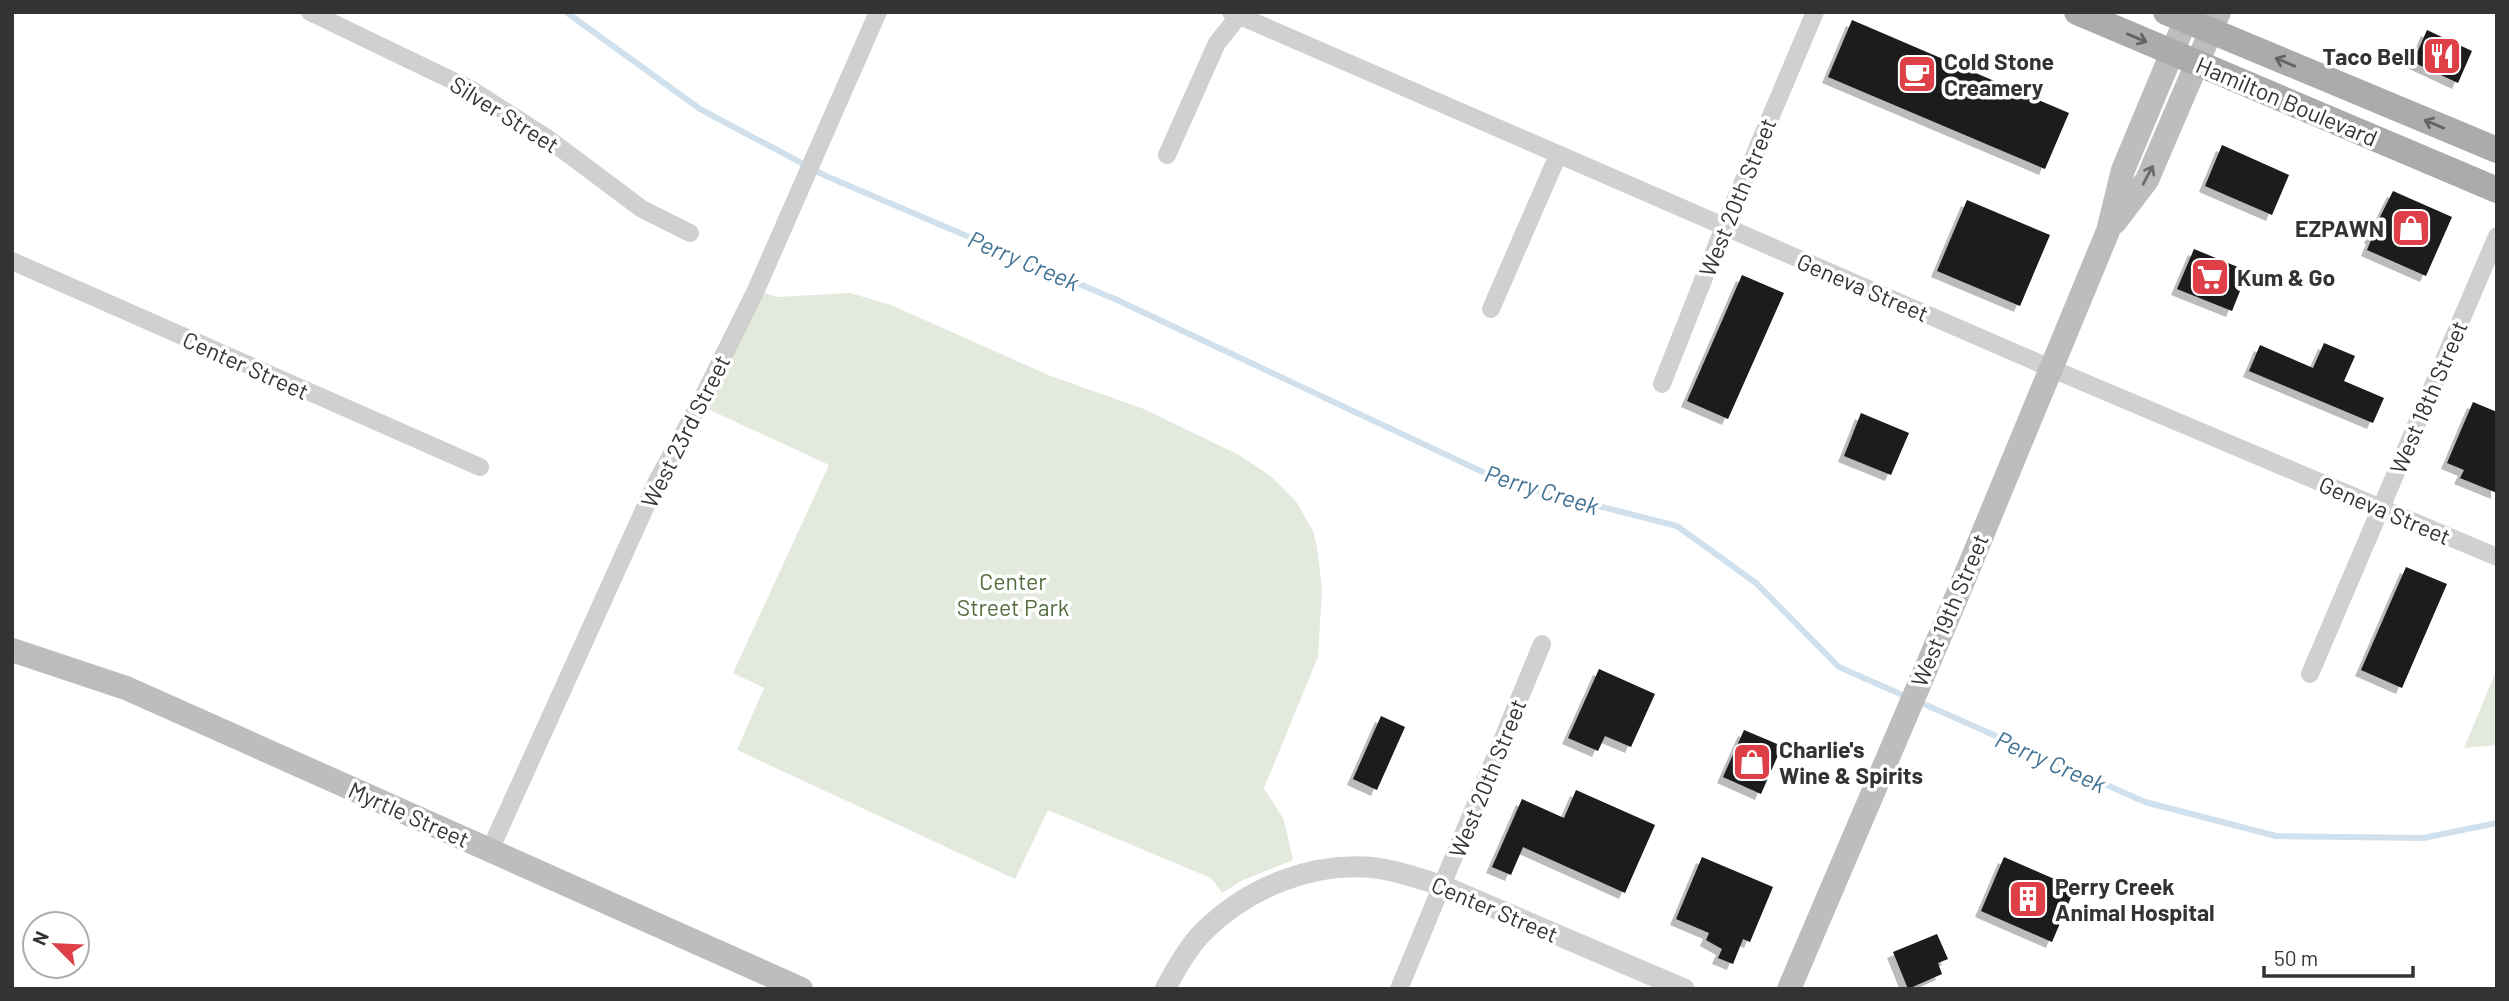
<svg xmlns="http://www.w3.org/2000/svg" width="2509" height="1001" font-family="Barlow,sans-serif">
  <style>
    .green { fill: #e3e9dc }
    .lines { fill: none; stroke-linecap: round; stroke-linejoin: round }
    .stream { stroke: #d0e1ed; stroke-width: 6 }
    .building { fill: #1a1a1a; filter: url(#shadow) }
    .minor { stroke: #d0d0d0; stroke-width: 18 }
    .tertiary { stroke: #d0d0d0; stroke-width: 21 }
    .secondary { stroke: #bdbdbd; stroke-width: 24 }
    .primary { stroke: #ababab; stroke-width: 26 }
    .oneway { stroke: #636363 }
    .oneway2 { stroke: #6a6a6a }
    .labels { text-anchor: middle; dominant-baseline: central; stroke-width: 7; stroke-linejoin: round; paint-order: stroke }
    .poi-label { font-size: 23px; font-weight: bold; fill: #333; stroke: #fff; text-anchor: start }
    .street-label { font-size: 23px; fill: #333; stroke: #fff }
    .park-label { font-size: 23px; fill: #556e41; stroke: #fff }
    .water-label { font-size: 24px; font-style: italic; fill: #427294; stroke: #fff }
  </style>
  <defs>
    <filter id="shadow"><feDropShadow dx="-6" dy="6" stdDeviation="0" flood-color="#0004"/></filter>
  </defs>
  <rect width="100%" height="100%" fill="#fff"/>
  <g class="green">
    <polygon points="756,290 777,297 850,293 891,305 1048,375 1144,409 1239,455 1272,477 1297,503 1313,531 1317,547 1322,588 1318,657 1264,788 1284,820 1293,860 1243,880 1222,893 1211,878 1048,810 1015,879 737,750 764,688 733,673 829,465 699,405"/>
    <polygon points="2497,669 2497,745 2464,748"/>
  </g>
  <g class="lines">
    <g class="stream">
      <polyline points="566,12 700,109 826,176 1117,300 1504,482 1677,526 1756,583 1839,667 1907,697"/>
      <polyline points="1917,701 2145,802 2276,836 2423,838 2497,823"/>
    </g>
  </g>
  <g class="building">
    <polygon points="1852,20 2069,113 2045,169 1828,77"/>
    <polygon points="2427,30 2472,51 2458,83 2413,62"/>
    <polygon points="2222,145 2289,175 2272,215 2205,186"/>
    <polygon points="2393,191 2452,217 2426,276 2367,250 2372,238 2370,237"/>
    <polygon points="1967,200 2050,235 2020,306 1937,271"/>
    <polygon points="2194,249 2245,270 2237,290 2240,291 2232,311 2177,289"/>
    <polygon points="1742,275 1784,293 1728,419 1687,401"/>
    <polygon points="2324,343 2355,356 2344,381 2384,398 2373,423 2249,371 2260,345 2313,368"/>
    <polygon points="2473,402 2497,412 2497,493 2460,478 2464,470 2447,463"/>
    <polygon points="1861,413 1909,433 1891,475 1844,456"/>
    <polygon points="2406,567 2447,584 2402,688 2361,670"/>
    <polygon points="1599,669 1655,694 1631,747 1605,736 1598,751 1568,738"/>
    <polygon points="1381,716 1405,727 1377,790 1353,779"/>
    <polygon points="1744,730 1782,746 1761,794 1723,777"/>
    <polygon points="1576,790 1655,825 1625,893 1523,847 1511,875 1492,867 1522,799 1564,818"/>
    <polygon points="1702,857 1773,887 1750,942 1743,939 1733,964 1718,958 1722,949 1706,940 1709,933 1676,919"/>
    <polygon points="2004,857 2075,888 2052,942 1981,911"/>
    <polygon points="1937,934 1948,959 1938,963 1942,974 1908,989 1893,952"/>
  </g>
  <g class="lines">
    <g class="minor">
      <polyline points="310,12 472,90 547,138 642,209 690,233"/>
      <polyline points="1231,12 2050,368 2497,557"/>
      <polyline points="1167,155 1217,43 1242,12"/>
      <polyline points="12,261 480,467"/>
      <polyline points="1491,309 1558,155"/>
      <polyline points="1662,384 1724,227 1815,12"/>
      <polyline points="2310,674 2497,236"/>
      <polyline points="490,850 658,479 699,405 756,290 878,12"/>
      <polyline points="1399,989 1542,644"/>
    </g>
    <path class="tertiary" d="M1165,989C1176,969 1188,947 1204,931C1249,887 1313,861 1376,868C1399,871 1421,879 1443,886L1684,989"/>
    <g class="secondary">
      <polyline points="2115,222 2147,180 2219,12"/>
      <polyline points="12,650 126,688 801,989"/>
      <polyline points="1789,989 1954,603 2108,231 2123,170 2189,12"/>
    </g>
    <g class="primary">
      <polyline points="2077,12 2497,190"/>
      <polyline points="2166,12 2497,150"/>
    </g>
  </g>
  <defs><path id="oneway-shaft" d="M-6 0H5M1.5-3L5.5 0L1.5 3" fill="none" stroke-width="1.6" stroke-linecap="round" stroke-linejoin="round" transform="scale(1.75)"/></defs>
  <g class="oneway">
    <use href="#oneway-shaft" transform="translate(2137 38) rotate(23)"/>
    <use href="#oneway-shaft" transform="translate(2285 62) rotate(-157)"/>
    <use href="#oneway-shaft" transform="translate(2434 124) rotate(-157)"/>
  </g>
  <use class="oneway2" href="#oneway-shaft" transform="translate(2148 175) rotate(-62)"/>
  <defs>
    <g id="restaurant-square" transform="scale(2.0125)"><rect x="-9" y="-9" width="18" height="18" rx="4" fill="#df4047" stroke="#fff"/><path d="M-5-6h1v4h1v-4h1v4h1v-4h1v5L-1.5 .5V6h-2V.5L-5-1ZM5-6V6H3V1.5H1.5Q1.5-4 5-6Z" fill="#fff"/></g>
    <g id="cafe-square" transform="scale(2.0125)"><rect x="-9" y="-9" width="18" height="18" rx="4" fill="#df4047" stroke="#fff"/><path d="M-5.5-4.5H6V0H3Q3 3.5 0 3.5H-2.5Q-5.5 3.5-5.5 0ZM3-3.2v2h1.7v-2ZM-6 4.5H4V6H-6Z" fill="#fff"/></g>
    <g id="shop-square" transform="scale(2.0125)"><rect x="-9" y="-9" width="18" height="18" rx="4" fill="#df4047" stroke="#fff"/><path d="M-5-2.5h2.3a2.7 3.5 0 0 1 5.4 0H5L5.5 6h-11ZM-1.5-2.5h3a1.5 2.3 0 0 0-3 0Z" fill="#fff"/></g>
    <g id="supermarket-square" transform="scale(2.0125)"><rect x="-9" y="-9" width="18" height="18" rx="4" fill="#df4047" stroke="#fff"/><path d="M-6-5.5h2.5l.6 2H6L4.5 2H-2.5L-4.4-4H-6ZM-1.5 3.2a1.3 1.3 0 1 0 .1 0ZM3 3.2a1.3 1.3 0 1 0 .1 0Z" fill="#fff"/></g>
    <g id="building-square" transform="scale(2.0125)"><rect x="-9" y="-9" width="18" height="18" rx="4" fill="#df4047" stroke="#fff"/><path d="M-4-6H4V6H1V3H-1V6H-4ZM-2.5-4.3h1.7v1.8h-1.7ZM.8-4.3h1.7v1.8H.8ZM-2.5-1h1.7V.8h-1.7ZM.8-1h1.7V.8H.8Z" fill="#fff"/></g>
  </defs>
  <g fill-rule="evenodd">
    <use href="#restaurant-square" x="2442" y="56"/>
    <use href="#cafe-square" x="1917" y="74"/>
    <use href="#shop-square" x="2411" y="228"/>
    <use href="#supermarket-square" x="2210" y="277"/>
    <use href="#shop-square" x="1752" y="762"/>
    <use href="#building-square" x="2028" y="899"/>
  </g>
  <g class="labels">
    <g class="poi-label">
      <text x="2415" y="56" text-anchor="end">Taco Bell</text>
      <text x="1944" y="61">Cold Stone<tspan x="1944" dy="26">Creamery</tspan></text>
      <text x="2384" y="228" text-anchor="end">EZPAWN</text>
      <text x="2237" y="277">Kum &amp; Go</text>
      <text x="1779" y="749">Charlie's<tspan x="1779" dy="26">Wine &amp; Spirits</tspan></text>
      <text x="2055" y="886">Perry Creek<tspan x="2055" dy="26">Animal Hospital</tspan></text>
    </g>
    <g class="street-label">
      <text transform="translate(2287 101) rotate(23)">Hamilton Boulevard</text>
      <text transform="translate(505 114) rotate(32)">Silver Street</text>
      <text transform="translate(1737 197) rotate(-68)">West 20th Street</text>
      <text transform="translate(1863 287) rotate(23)">Geneva Street</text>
      <text transform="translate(246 365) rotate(24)">Center Street</text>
      <text transform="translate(2428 397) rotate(-67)">West 18th Street</text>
      <text transform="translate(685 431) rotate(-63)">West 23rd Street</text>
      <text transform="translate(2385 510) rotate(23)">Geneva Street</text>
      <text transform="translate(1949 610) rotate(-67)">West 19th Street</text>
      <text transform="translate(1487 778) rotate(-68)">West 20th Street</text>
      <text transform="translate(409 814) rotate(24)">Myrtle Street</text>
      <text transform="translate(1495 909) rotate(23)">Center Street</text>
    </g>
    <g class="park-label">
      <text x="1013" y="581">Center<tspan x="1013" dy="26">Street Park</tspan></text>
    </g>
    <g class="water-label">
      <text transform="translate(1024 260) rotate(23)">Perry Creek</text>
      <text transform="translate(1542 489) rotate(17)">Perry Creek</text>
      <text transform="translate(2051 761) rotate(24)">Perry Creek</text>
    </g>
  </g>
  <rect width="2509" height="1001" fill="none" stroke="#333333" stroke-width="28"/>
  <g transform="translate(56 945) rotate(294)"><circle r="33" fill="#ffffff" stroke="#adadad" stroke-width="2"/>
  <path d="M0-5L12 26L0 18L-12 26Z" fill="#df4047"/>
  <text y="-10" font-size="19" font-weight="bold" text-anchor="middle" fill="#333333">N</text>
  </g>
  <path d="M2264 966v10h149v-10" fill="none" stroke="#333333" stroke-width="3.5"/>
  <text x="2274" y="966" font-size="21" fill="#333333" stroke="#ffffff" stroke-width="5" paint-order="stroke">50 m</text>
</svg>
